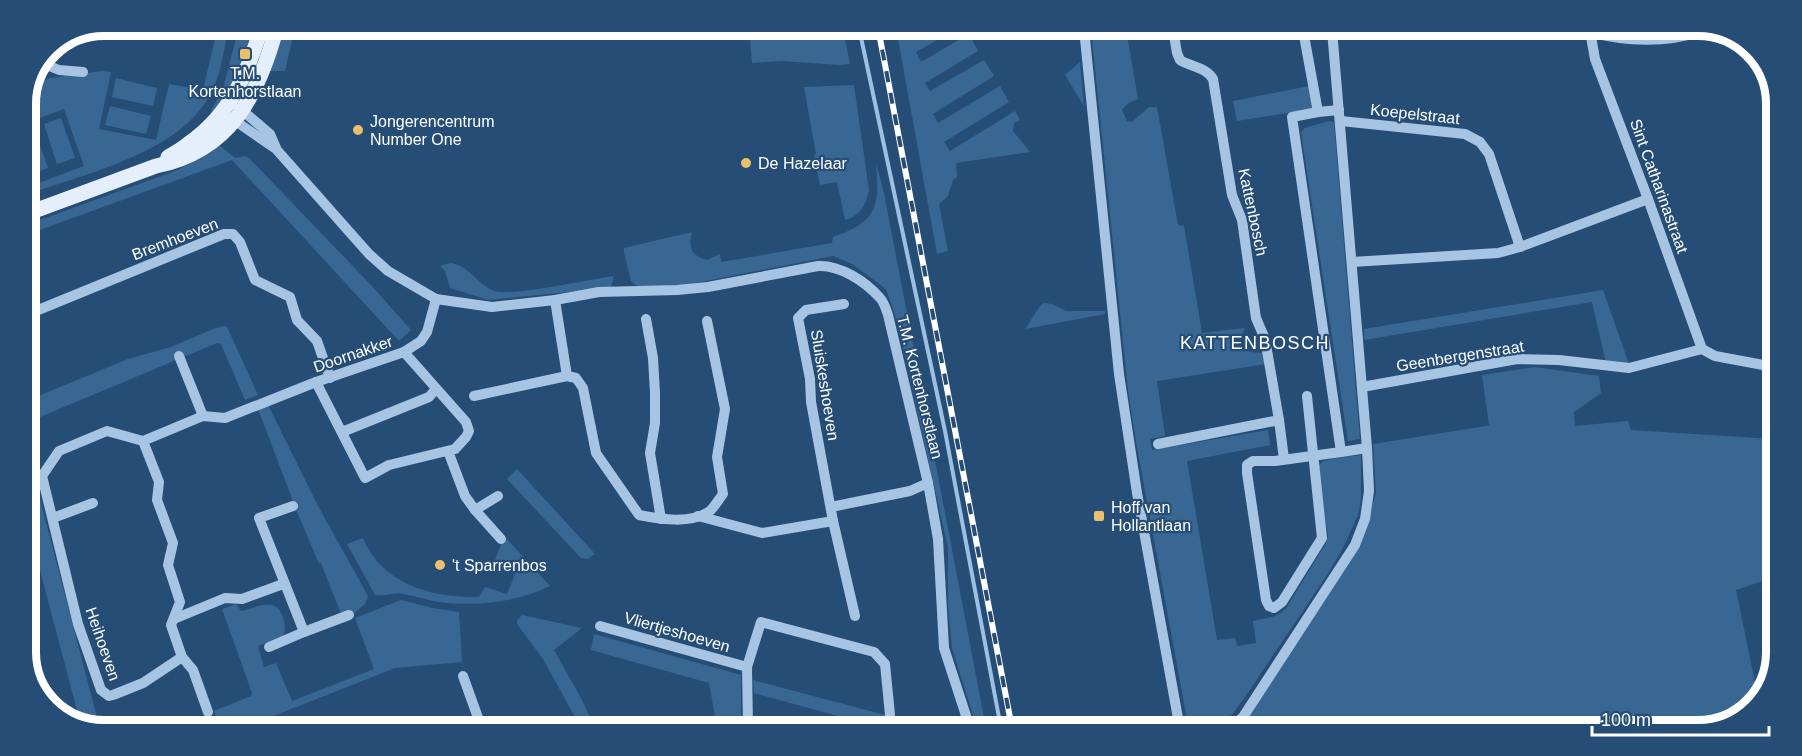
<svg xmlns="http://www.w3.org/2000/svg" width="1802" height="756" font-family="Helvetica,sans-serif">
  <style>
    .green { fill: #396794 }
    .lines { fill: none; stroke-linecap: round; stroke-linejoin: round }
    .stream { stroke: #9bc0e3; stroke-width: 4 }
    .minor { stroke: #a7c5e2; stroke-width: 10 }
    .major { stroke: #e5effc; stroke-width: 15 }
    .rail-casing { stroke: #fff; stroke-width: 6 }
    .rail { stroke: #264d76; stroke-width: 4; stroke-dasharray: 11; stroke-linecap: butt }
    .poi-dot { fill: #ebc06c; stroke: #264d76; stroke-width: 2 }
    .labels { text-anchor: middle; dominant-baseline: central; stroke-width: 4.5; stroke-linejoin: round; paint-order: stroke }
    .poi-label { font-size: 16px; fill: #fff; stroke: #264d76; text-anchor: start }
    .street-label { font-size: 16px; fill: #fff; stroke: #264d76 }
    .neighbourhood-label { font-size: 18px; letter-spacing: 1.5px; fill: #fff; stroke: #264d76 }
    .rim { fill: none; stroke: #fff; stroke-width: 8 }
  </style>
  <rect width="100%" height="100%" fill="#264d76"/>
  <g class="green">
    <path d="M218,26H229C224,48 221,77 209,97C176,154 84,174 26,195V172L31,186L84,166L64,109L26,123C26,100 26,86 51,78L102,71L111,72L99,129L156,140L169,84L203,90Z"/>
    <polygon points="239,26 258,26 247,63 215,116 211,110 223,89"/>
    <polygon points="284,26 294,26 294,32 285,71 269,71"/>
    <polygon points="708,28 843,28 850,64 839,65 783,61 752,63 749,30 708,32"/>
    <polygon points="896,28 956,29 916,52 921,62 969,34 978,51 925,83 930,91 984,60 994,76 933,114 938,123 1000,86 1009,102 944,142 950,151 1015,111 1020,120 1014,123 1013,131 1030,152 956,163 957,177 953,180 948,196 939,204 948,251 937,254"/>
    <path d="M1091,29H1126L1138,99L1128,103L1122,110L1127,121L1132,122L1149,107H1157L1178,225L1184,226L1202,333L1245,328L1239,340C1242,353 1252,352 1264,353L1266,364L1157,381L1165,436L1150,439L1152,450L1268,430L1270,445L1187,461L1217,640L1235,638L1237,646L1256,643L1253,621C1266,618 1278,618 1287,607L1326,543L1328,536L1318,475C1318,472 1318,467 1320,464C1324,458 1353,456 1361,455V499L1358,515L1343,548L1329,572L1243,700C1226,723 1221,729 1191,729L1188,725L1136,442L1128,390Z"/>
    <polygon points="1080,62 1084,106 1065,75"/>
    <polygon points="116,78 157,88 153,106 112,97"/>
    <path d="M854,85L869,190C866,205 860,216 845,220L837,182L820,185L814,155L816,154L804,87Z"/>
    <polygon points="1309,86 1313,109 1237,121 1233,101"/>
    <polygon points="110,106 151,116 146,134 105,125"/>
    <polygon points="61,118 75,158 57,164 44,124"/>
    <polygon points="1329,121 1334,122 1360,439 1348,441 1301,133 1304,128"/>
    <polygon points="34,128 48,168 30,174 26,161 26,132"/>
    <polygon points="219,145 235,158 245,156 250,159 370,284 411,330 399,341 232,160 26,235 26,225 175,171 205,156"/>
    <path d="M876,163L884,193L986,728H977L952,648L948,606V548L898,324L886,289L852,264L833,256L686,285L644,289L634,284L631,281L624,253V248L692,232C688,247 691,256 707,260L720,254L721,262L832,243L833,237C877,222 880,207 876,163Z"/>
    <path d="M451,263C472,268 477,284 494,291C510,297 591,279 614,276L611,287L600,289L488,300L450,288L445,271L440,266Z"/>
    <polygon points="1603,290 1629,364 1607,367 1592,302 1364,340 1364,329"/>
    <polygon points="1044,303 1052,304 1066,311 1105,311 1105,314 1025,329 1040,306"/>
    <polygon points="224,326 227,327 258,395 245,400 221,344 217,343 28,422 26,426 26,401 128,359 171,347 213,329"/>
    <path d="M1535,367L1599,376L1601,393L1574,412L1575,426L1628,421L1631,430L1773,439L1772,578L1736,590L1758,697L1744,715L1645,729L1636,725L1633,718C1621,719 1613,720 1605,730L1255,729L1242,722L1365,532L1376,492L1373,444L1486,426L1489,425L1482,375Z"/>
    <polygon points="268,405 318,506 368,596 365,604 353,614 351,610 341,614 321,563 319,564 296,509 258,409"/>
    <polygon points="26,440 31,465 99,725 81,725 26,518"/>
    <polygon points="517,469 595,554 588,559 581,558 507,479"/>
    <path d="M504,536L550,586C517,602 475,607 439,602C427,600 415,596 403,594C393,592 384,597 375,595L347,544L363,538C382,585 433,598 479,597L485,587L507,594L516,572L494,563Z"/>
    <path d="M401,600L433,608L459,612L462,662L395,668L251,725H219L214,711L251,696L252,693L222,609L236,604L241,611C257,608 275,595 283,617C285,624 286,628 283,636L258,646L264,667L276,663L292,701L374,669L355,618Z"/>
    <polygon points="522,615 582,628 554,650 582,700 594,727 580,726 543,659 517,624 517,620"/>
    <polygon points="594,634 741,675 741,727 717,727 709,683 591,650"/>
    <polygon points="753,680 893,717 896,728 882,728 754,693"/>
  </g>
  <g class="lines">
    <polyline class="stream" points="859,28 945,431 1001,728"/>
    <g class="minor">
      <polyline points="1084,29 1119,374 1137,493 1180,729"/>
      <path d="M1173,29L1177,53L1180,60C1191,67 1206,67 1213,79L1232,195L1242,220L1256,318L1265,339L1279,420"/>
      <polyline points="1303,30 1318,112 1339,110"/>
      <path d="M1585,31C1622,41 1664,44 1701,31"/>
      <polyline points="1590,31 1595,59 1648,199 1702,349"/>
      <polyline points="1754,52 1776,104"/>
      <polyline points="42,63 59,70 83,72"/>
      <polyline points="237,106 270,134 276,148"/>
      <polyline points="1318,112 1292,117 1341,452 1367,448"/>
      <path d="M231,118L276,149L369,254L388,271L436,299L492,307L555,300L599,292L677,290L708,287L818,266C840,265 865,281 880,298C884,302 886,309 888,315L928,483L938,539L944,648L970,728"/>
      <polyline points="1341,121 1465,134 1480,142 1489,154 1520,247"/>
      <polyline points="1352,262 1498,253 1520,247 1648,199"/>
      <polyline points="555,300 567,376"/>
      <polyline points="844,304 806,310 798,318 810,379 811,402 833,521 855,616"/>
      <polyline points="26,315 224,234 233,234 240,242 255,280 290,297 297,320 317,341 330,378"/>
      <polyline points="646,319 653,358 655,393 655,423 650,453 661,519"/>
      <polyline points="179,356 203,416"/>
      <polyline points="316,382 365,478 389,465 455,449 466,437 469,431 466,422 404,352"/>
      <polyline points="1362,387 1517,359 1559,360 1629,368 1702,349 1715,356 1774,367"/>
      <path d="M474,396L567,376L576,378L583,388L596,453L639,515C659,519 693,525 711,510C715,506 719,499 723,494L717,457L725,409L707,321"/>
      <polyline points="1307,396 1322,538 1282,602 1274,608 1269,606 1266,600 1247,473 1247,465 1253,461 1275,461 1341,452"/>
      <polyline points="342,432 429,397 436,389"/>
      <polyline points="143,441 159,482 157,500 173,543 168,565 180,602 171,625 182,657 193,670 208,712"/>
      <polyline points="1158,444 1279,420 1284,459"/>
      <polyline points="448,451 465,496 475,510 501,539"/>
      <polyline points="293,506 259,518 304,632 349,615"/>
      <polyline points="831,507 910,491 928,483"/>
      <polyline points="475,510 498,496"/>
      <polyline points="698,516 762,533 833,521"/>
      <polyline points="53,518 93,503"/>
      <polyline points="174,619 225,598 242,599 283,584"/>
      <polyline points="600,626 747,667 748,727"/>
      <polyline points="269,647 304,632"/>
      <polyline points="182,657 143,683 113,695 109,696 101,690 78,624 42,476 59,451 107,431 143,441 203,416 225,418 316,382 404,352 421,341 427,332 436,299"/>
      <polyline points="747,667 761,622 874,652 885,664 890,715"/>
      <polyline points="463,676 481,726"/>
      <polyline points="1230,729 1243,717 1355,545 1365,519 1369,491 1367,448 1332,30"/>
    </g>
    <g class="major">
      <path d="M168,157C175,153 182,149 188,144C231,114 247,74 262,26"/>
      <path d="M26,214L156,166C231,151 259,94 277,26"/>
    </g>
    <g class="rail-casing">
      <polyline id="rail" points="878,28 1012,728"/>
    </g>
    <use href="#rail" class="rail"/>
  </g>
  <g class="poi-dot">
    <rect x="239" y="48" width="12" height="12" rx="3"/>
    <circle cx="358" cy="130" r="6"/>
    <circle cx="746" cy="163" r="6"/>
    <rect x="1093" y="510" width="12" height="12" rx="3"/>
    <circle cx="440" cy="565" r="6"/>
  </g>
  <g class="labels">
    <g class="poi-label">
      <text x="245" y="73" text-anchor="middle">T.M.<tspan x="245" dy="18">Kortenhorstlaan</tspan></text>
      <text x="370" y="121">Jongerencentrum<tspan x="370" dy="18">Number One</tspan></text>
      <text x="758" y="163">De Hazelaar</text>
      <text x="1111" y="507">Hoff van<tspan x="1111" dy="18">Hollantlaan</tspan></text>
      <text x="452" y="565">'t Sparrenbos</text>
    </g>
    <g class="street-label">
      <text transform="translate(1415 114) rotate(6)">Koepelstraat</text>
      <text transform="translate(1659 186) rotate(70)">Sint Catharinastraat</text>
      <text transform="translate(1253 212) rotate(78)">Kattenbosch</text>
      <text transform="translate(175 239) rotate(-21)">Bremhoeven</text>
      <text transform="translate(353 354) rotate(-19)">Doornakker</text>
      <text transform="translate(1460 356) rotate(-9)">Geenbergenstraat</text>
      <text transform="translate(825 385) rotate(81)">Sluiskeshoeven</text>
      <text transform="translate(920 387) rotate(76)">T.M. Kortenhorstlaan</text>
      <text transform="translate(677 632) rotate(16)">Vliertjeshoeven</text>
      <text transform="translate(103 644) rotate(71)">Heihoeven</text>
    </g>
    <g class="neighbourhood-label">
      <text x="1255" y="343">KATTENBOSCH</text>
    </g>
  </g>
  <path d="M0 0H1802V756H0ZM104 36H1698A68 68 0 0 1 1766 104V652A68 68 0 0 1 1698 720H104A68 68 0 0 1 36 652V104A68 68 0 0 1 104 36Z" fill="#264d76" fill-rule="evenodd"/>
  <path class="rim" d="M104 36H1698A68 68 0 0 1 1766 104V652A68 68 0 0 1 1698 720H104A68 68 0 0 1 36 652V104A68 68 0 0 1 104 36Z"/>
  <path d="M1592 726v9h177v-9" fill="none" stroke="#ffffff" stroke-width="3"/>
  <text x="1601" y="726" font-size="18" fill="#ffffff" stroke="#264d76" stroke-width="4.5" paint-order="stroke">100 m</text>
</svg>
